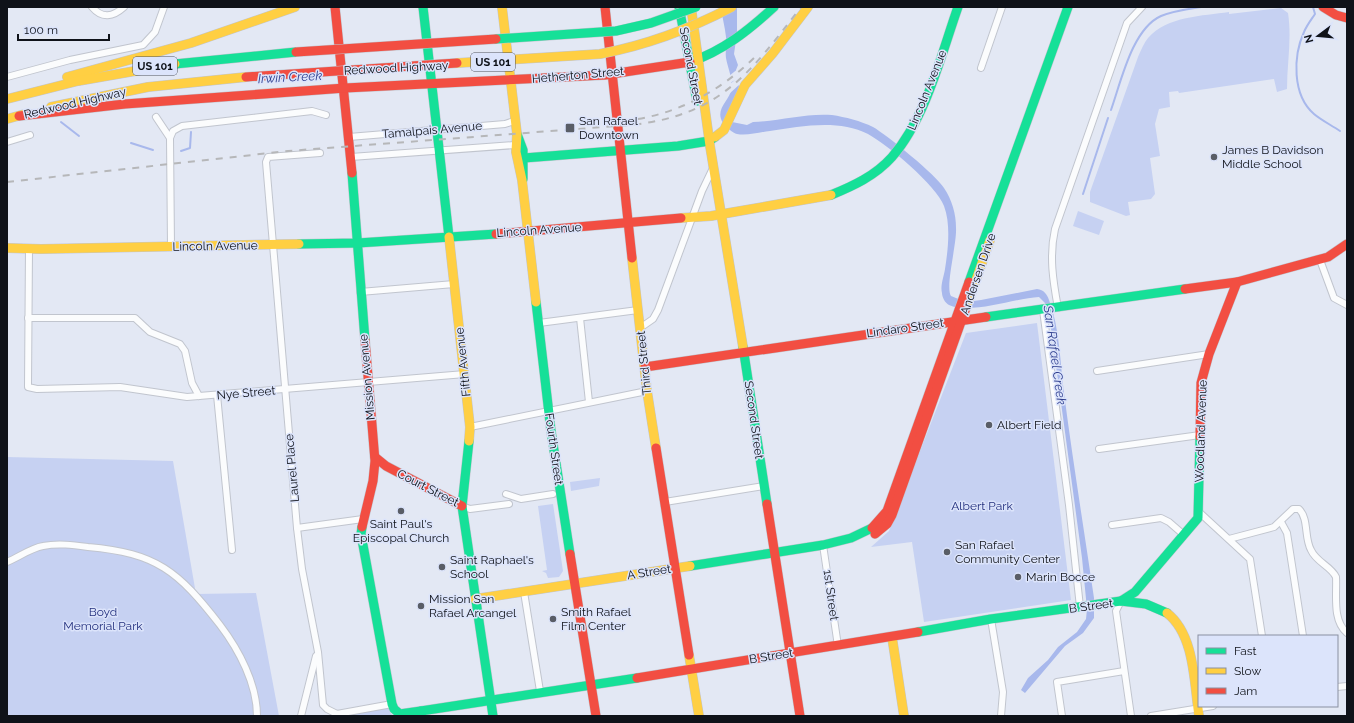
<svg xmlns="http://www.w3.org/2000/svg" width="1354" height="723" font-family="Raleway,sans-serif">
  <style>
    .green { fill: #c6d1f2 }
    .water { fill: #a8b8ec }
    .pier { fill: #e3e8f4 }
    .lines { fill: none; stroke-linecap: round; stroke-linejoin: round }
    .stream { stroke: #a8b8ec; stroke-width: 2 }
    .street-casing { stroke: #c1c5ce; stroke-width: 8 }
    .fast-casing { stroke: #c1c5ce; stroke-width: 10 }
    .slow-casing { stroke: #c1c5ce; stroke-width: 10 }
    .jam-casing { stroke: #c1c5ce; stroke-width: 10 }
    .street { stroke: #fbfcfd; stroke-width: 6 }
    .fast { stroke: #16e098; stroke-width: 9 }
    .slow { stroke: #ffcf43; stroke-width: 9 }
    .jam { stroke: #f24e42; stroke-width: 9 }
    .rail { stroke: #b6b7b9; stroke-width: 2; stroke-dasharray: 7 7; stroke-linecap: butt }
    .fast-bridge-casing { stroke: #c1c5ce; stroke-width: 10; stroke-linecap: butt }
    .slow-bridge-casing { stroke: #c1c5ce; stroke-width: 10; stroke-linecap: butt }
    .jam-bridge-casing { stroke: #c1c5ce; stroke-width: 10; stroke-linecap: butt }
    .fast-bridge { stroke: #16e098; stroke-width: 9 }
    .slow-bridge { stroke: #ffcf43; stroke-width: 9 }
    .jam-bridge { stroke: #f24e42; stroke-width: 9 }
    .poi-dot { fill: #595d66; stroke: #dce4fb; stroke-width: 1.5 }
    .labels { text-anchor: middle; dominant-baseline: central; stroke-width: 3; stroke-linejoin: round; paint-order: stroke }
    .shield { fill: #dce4fb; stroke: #4c515d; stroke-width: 1 }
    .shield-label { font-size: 11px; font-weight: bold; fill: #0f1219 }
    .street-label { font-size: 12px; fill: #0f1219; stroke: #dce4fb }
    .poi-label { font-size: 12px; fill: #0f1219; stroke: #dce4fb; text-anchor: start }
    .park-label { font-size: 12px; fill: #222f7d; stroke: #dce4fb }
    .water-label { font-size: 13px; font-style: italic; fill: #2f3f8f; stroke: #dce4fb }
  </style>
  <rect width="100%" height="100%" fill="#e3e8f4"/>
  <g class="green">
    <path d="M1281,8L1288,13C1292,39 1287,63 1287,89L1277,92L1274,79L1179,93L1178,91L1169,92L1170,107L1159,109L1155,124L1160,156L1150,158L1155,194L1151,199L1128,202L1130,215L1126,216L1090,202V192L1138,57C1141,50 1144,43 1148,38C1167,16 1203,16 1229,12V14Z"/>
    <polygon points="1078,211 1104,221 1099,235 1073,226"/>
    <polygon points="1037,323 1071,600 924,622 912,542 871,547 889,531 966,333"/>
    <polygon points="7,457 173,461 196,594 256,593 279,716 7,716"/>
    <polygon points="600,478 599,486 571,491 570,482"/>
    <polygon points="553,504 563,571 559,577 548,578 546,573 542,571 547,570 538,506"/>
    <polygon points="389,707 391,714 395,716 342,716"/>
  </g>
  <path class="water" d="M721,7H737V33L734,54L738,65L736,70L739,87L733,103L732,122L747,125L753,122C779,121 806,113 832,115C845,117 861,121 873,127C887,135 936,175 944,188C952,200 956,214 956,228C957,244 945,287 951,296L966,302L981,300L1037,289C1044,290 1047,294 1049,300C1060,329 1060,363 1064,393C1073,462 1084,530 1094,598V618L1083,633L1065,646L1025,693L1021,690L1028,678L1048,660L1058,647L1077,632L1086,619L1087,609L1082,558L1050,321L1045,303L1039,297C1015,298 971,315 949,305C945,303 942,297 942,293C940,286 944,276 945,269C948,250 951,224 944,206C936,185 888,145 868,134C839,119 801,126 770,131C760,132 747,136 737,134C733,133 726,127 723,123C714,109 730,100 731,90C733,78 728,69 726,58C725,51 727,44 726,37C725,27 722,17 721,7Z"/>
  <polygon class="pier" points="739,68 740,84 729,94 730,84 735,80 730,83 729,76"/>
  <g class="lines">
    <g class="stream">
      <path d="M1313,7L1315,14C1311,20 1307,25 1304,32C1293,56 1292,95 1314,114C1321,120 1331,125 1340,131"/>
      <path d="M1111,110C1121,82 1132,29 1161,16C1173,11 1188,9 1201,7"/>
      <polyline points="61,122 79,136"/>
      <polyline points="131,143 153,150"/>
      <polyline points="181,151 190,148 191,132"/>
      <polyline points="1083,194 1108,118"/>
    </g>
    <g class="street-casing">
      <g id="street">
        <path d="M92,7C102,19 113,17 124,7"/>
        <polyline points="981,68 1002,7"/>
        <polyline points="7,77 70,60 143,45 155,32 164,7"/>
        <polyline points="156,117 170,138 171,247"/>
        <polyline points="349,137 505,124 514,121"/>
        <polyline points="170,138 173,131 182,126 312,111 326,115"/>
        <polyline points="7,142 30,135"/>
        <polyline points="320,153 268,157 266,162 297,528 302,569 318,652 323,705 327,709 337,714 392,704"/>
        <polyline points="351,157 515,145"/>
        <polyline points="29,248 28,387 37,389 120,387 187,397 465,374"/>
        <polyline points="1320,260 1334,298 1347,305"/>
        <polyline points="360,292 454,284"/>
        <path d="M1058,308C1053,281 1049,256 1055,229L1127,23L1142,7"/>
        <polyline points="1043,310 1069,505 1080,607"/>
        <polyline points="28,318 135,318 150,332 180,344 185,351 192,383 199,396"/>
        <polyline points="580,318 589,402"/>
        <polyline points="539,323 638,310"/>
        <polyline points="640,328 653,319 658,310 702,191 713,168"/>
        <polyline points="1097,371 1209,354"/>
        <polyline points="217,395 232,550"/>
        <polyline points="470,427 647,391"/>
        <polyline points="1099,449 1200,435"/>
        <polyline points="506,494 521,499 553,494"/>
        <polyline points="665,502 764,486"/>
        <polyline points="462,506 470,509 509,504"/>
        <polyline points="1199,512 1250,559 1262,636"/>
        <polyline points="1281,522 1287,533 1303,636"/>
        <polyline points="1112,525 1161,518 1169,522 1184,535"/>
        <polyline points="297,528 363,519"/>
        <path d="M1229,539L1274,527L1293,509H1299C1309,519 1304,538 1311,550C1316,562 1331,566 1336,577C1337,595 1332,620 1347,633"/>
        <polyline points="823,545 838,646"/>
        <path d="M7,562C19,557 31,548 43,546C58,543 73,545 88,547C157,553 178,571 220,625C239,650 257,684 257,716"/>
        <polyline points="524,592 540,691"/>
        <polyline points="1121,601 1116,611 1131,716"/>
        <polyline points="991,619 1003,692 1001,716"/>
        <polyline points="1337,687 1347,686"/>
        <polyline points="301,716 316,656"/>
        <polyline points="1062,716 1057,682 1124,671"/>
        <polyline points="1151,716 1213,706"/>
      </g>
    </g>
    <g class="fast-casing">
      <g id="fast">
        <polyline points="423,7 449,237"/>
        <polyline points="679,7 697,101"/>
        <path d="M690,62C723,51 749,30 774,7"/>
        <polyline points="175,64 296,52"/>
        <polyline points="517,134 523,150 523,179"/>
        <polyline points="524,158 678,146 709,141 715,137"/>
        <polyline points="352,173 365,340"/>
        <path d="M831,195C853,186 875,176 892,157C926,118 941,55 958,7"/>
        <polyline points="299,244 358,243 496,234"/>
        <polyline points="969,282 1068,7"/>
        <polyline points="536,302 551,431 570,554"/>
        <polyline points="986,317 1185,289"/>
        <polyline points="743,347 767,504"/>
        <polyline points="469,441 462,506 493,716"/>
        <polyline points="362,527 361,534 392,704 394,709 400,714 421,711 421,716"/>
        <polyline points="690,566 823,545 851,538 872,528"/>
        <polyline points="1121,601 1135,592 1198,518 1200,437"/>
        <polyline points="918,632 991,619 1121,601 1146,604 1167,613"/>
        <polyline points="421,711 637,678"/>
      </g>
    </g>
    <g class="slow-casing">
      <g id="slow">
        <polyline points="502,7 517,134 516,152 522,180 536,302"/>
        <polyline points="691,7 710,146 743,347"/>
        <polyline points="67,77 191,43 295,7"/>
        <polyline points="7,99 78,81 175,64"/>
        <polyline points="51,107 148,87 246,77"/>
        <polyline points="7,119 25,114"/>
        <polyline points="715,137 724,130 745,85 773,53 808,7"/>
        <polyline points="681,218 711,216 831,195"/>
        <polyline points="449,237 470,427 469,441"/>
        <polyline points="7,248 41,249 299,244"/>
        <polyline points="632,258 647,391 656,448"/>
        <polyline points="966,308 990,240"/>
        <polyline points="475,599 690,566"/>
        <path d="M1167,613C1195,635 1194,683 1199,716"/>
        <polyline points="892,637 904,716"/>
        <polyline points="689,655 699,716"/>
      </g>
    </g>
    <g class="jam-casing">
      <g id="jam">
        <polyline points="335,7 352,173"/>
        <polyline points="605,7 632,258"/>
        <polyline points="1323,7 1336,15 1347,18"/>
        <polyline points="345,88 605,75 690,62"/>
        <polyline points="19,116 125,104 345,88"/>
        <polyline points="496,234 681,218"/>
        <polyline points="1185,289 1237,282 1328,257 1347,244"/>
        <polyline points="645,367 986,317"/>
        <polyline points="1200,437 1201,383 1209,354 1237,282"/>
        <polyline points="656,448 689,655"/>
        <polyline points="375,457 386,466 462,506"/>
        <polyline points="767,504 800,716"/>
        <polyline points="362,527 373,481 375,461 365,340"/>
        <polyline points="872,528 887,511 969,282"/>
        <polyline points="875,534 887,524 892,515 966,308"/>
        <polyline points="570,554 596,716"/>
        <polyline points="637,678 918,632"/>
      </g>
    </g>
    <use href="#street" class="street"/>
    <use href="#fast" class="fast"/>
    <use href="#slow" class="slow"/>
    <use href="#jam" class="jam"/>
    <g class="rail">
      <path d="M638,119C684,111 724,88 757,55"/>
      <path d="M7,182L288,151L630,125C720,116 750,73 801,7"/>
    </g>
    <g class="fast-bridge-casing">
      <polyline id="fast-bridge" points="496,39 616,31 651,23 696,7"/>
    </g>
    <g class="slow-bridge-casing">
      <path id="slow-bridge" d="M457,63L600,54C647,45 690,29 732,7"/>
    </g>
    <g class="jam-bridge-casing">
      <g id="jam-bridge">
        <polyline points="296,52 496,39"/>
        <polyline points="246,77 457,63"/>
      </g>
    </g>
    <use href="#fast-bridge" class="fast-bridge"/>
    <use href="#slow-bridge" class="slow-bridge"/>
    <use href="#jam-bridge" class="jam-bridge"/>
  </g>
  <g class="poi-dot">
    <rect x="565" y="123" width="10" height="10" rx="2"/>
    <circle cx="1214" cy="157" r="4"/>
    <circle cx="989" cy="425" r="4"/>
    <circle cx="401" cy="511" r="4"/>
    <circle cx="947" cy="552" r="4"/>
    <circle cx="442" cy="567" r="4"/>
    <circle cx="1018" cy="577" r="4"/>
    <circle cx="421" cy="606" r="4"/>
    <circle cx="553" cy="619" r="4"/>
  </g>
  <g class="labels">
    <g class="shield">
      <rect x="471" y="53" width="44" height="18" rx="3"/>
      <rect x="133" y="57" width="44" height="18" rx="3"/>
    </g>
    <g class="shield-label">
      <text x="493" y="62">US 101</text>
      <text x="155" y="66">US 101</text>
    </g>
    <g class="street-label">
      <text transform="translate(691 66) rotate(79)">Second Street</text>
      <text transform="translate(396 68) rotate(-3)">Redwood Highway</text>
      <text transform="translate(578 75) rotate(-5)">Hetherton Street</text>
      <text transform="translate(927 90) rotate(-68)">Lincoln Avenue</text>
      <text transform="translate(75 103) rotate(-13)">Redwood Highway</text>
      <text transform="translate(432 130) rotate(-5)">Tamalpais Avenue</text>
      <text transform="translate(539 230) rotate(-4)">Lincoln Avenue</text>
      <text transform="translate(215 246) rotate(-1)">Lincoln Avenue</text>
      <text transform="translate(978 274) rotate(-71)">Andersen Drive</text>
      <text transform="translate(905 328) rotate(-8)">Lindaro Street</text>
      <text transform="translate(463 362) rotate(-96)">Fifth Avenue</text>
      <text transform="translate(644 363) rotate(-96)">Third Street</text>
      <text transform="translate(367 377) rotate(-95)">Mission Avenue</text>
      <text transform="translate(246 393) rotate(-5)">Nye Street</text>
      <text transform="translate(754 420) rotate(82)">Second Street</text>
      <text transform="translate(1201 431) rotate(-88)">Woodland Avenue</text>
      <text transform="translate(554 449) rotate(82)">Fourth Street</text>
      <text transform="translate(292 468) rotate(-95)">Laurel Place</text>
      <text transform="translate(428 488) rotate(27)">Court Street</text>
      <text transform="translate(649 572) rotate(-9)">A Street</text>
      <text transform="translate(831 595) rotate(82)">1st Street</text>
      <text transform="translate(1091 606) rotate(-8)">B Street</text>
      <text transform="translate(771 656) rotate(-9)">B Street</text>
    </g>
    <g class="poi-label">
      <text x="579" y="121">San Rafael<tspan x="579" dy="14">Downtown</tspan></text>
      <text x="1222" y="150">James B Davidson<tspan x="1222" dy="14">Middle School</tspan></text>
      <text x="997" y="425">Albert Field</text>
      <text x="401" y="524" text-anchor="middle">Saint Paul's<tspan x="401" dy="14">Episcopal Church</tspan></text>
      <text x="955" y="545">San Rafael<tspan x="955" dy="14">Community Center</tspan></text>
      <text x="450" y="560">Saint Raphael's<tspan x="450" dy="14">School</tspan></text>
      <text x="1026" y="577">Marin Bocce</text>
      <text x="429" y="599">Mission San<tspan x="429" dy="14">Rafael Arcangel</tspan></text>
      <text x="561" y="612">Smith Rafael<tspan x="561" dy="14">Film Center</tspan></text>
    </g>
    <g class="park-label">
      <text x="982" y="506">Albert Park</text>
      <text x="103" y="612">Boyd<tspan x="103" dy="14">Memorial Park</tspan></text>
    </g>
    <g class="water-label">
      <text transform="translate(290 77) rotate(-3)">Irwin Creek</text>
      <text transform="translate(1055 355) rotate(82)">San Rafael Creek</text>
    </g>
  </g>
  <rect width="1354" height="723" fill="none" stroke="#0f1219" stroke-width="16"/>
  <rect x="1198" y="635" width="140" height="72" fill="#dce4fb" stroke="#8a90a1"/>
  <rect x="1206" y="648" width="20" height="6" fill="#16e098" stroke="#8a90a1"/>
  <text x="1234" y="655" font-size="12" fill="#0f1219">Fast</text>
  <rect x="1206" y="668" width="20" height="6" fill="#ffcf43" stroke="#8a90a1"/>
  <text x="1234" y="675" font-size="12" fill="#0f1219">Slow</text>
  <rect x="1206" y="688" width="20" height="6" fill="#f24e42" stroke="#8a90a1"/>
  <text x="1234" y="695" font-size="12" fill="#0f1219">Jam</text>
  <g transform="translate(1318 36) rotate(254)" stroke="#dce4fb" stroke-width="3" paint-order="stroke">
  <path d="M0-3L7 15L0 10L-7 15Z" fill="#0f1219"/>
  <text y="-6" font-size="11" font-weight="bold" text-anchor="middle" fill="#0f1219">N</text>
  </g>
  <path d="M18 34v6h91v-6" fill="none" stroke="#0f1219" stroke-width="2"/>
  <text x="24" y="34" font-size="12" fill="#0f1219" stroke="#dce4fb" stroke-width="3" paint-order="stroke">100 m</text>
</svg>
